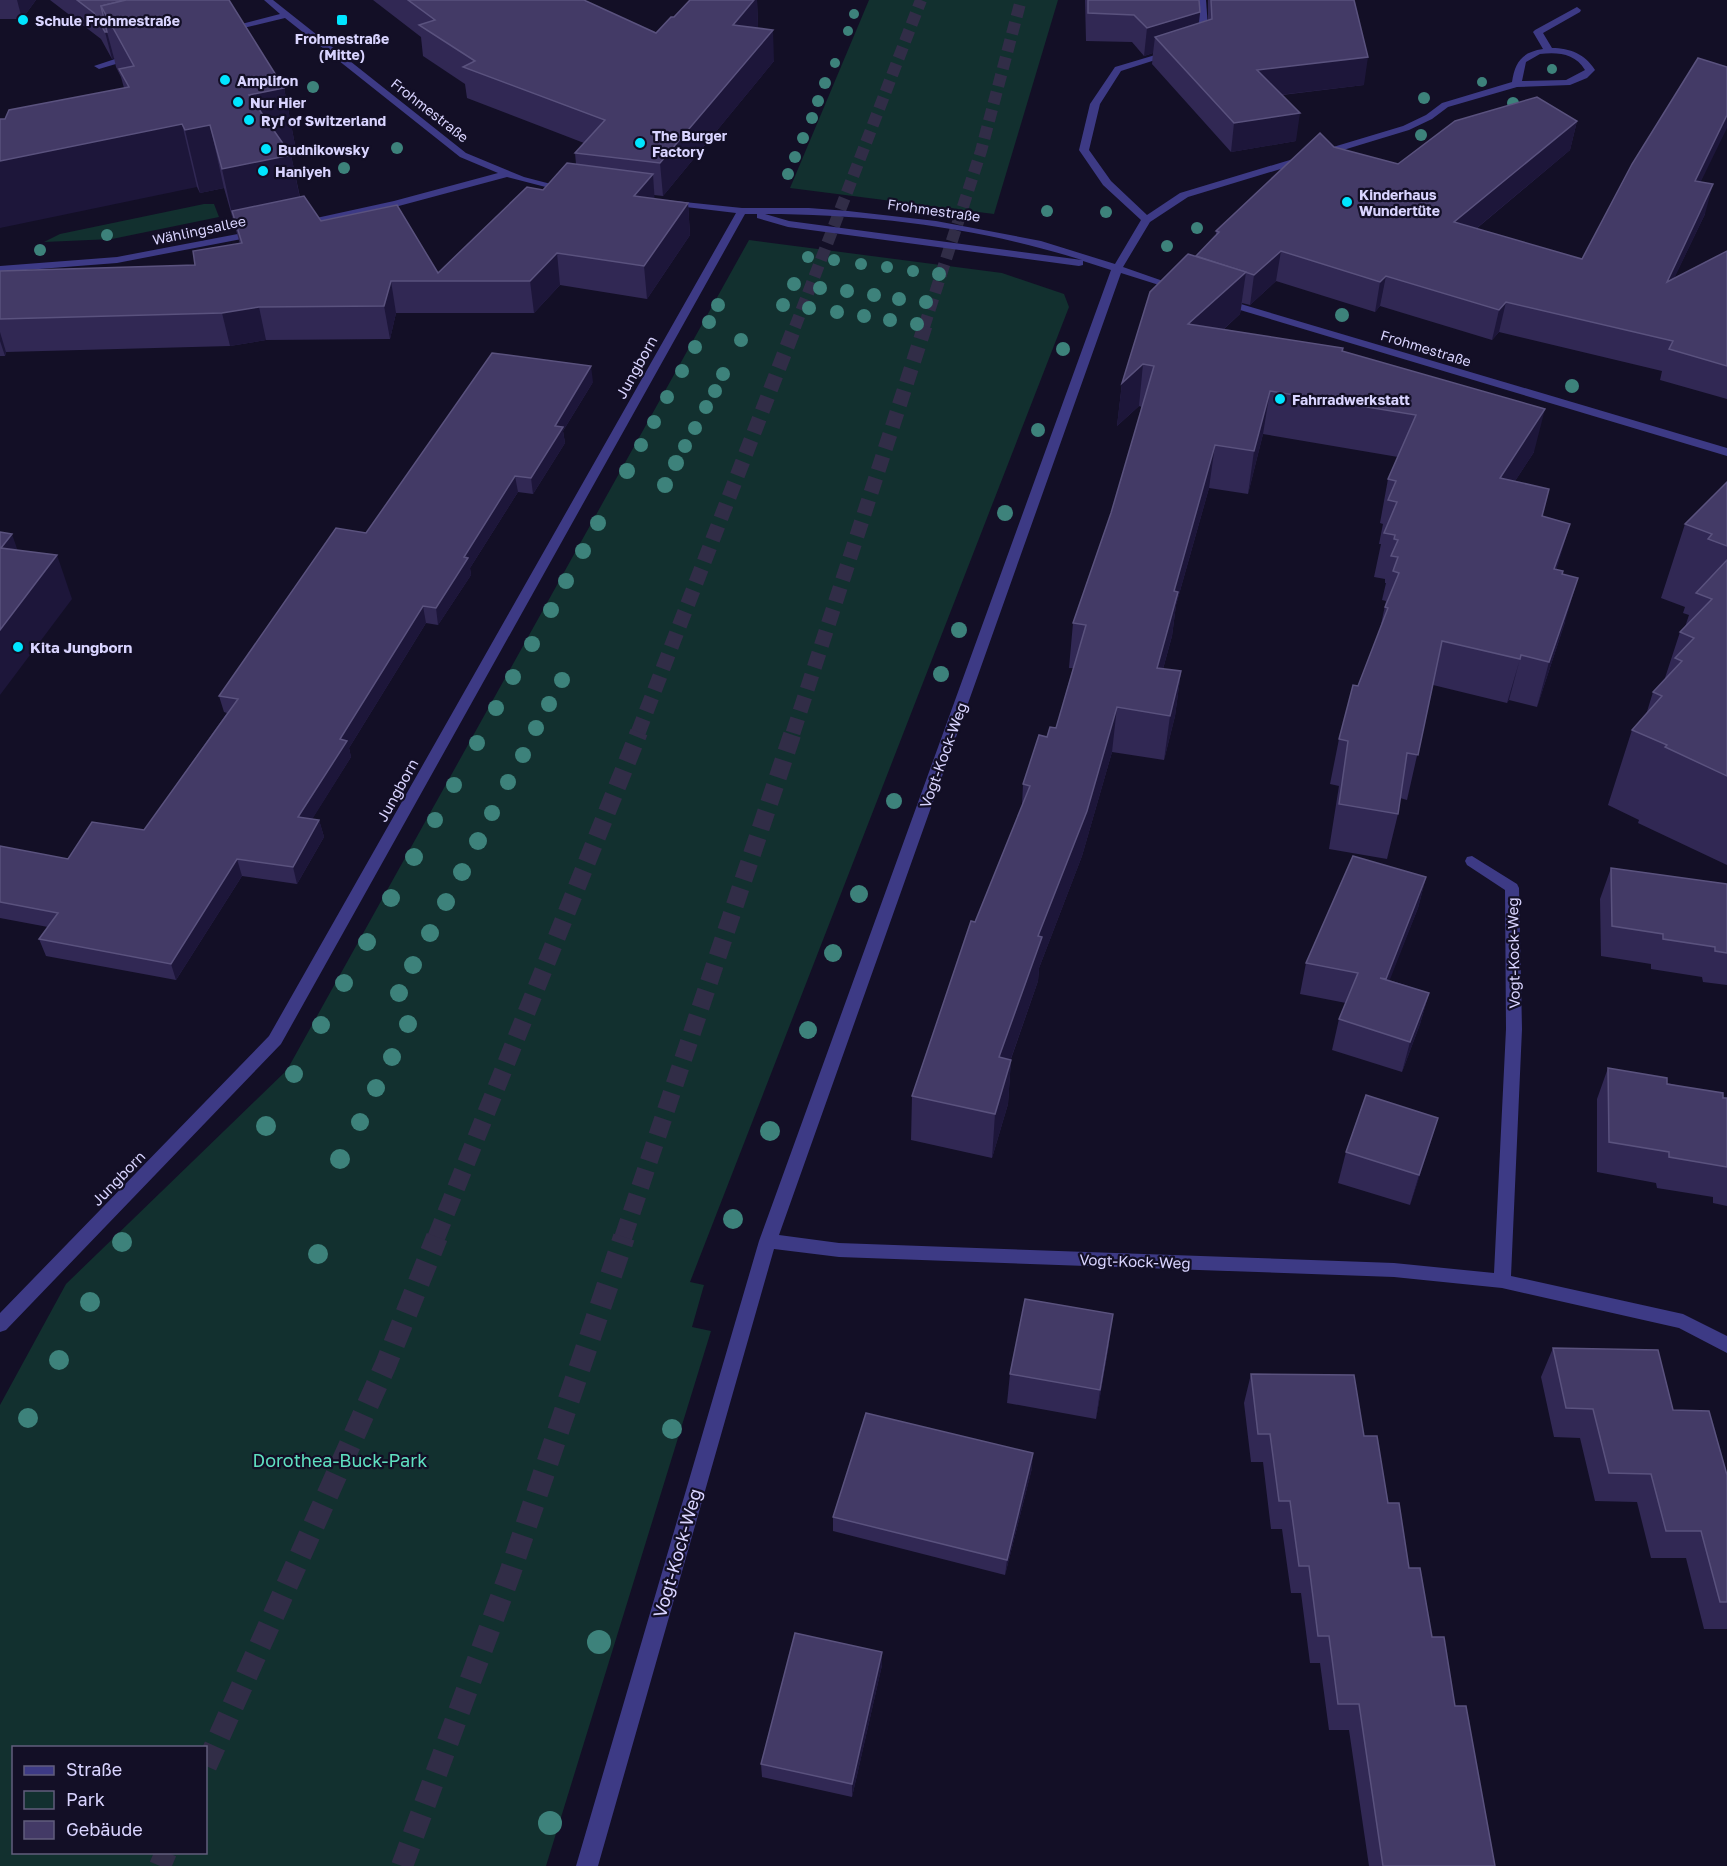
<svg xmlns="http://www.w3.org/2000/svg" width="1727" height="1866" font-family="'Golos Text',sans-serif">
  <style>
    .green { fill: #12302f; fill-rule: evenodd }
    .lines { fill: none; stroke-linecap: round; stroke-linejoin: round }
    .highway-tunnel-far3 { stroke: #312d47; stroke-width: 12; stroke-dasharray: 12 6; stroke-linecap: butt }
    .highway-tunnel-far2 { stroke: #312d47; stroke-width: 15; stroke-dasharray: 15 8; stroke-linecap: butt }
    .highway-tunnel-far1 { stroke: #312d47; stroke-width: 18; stroke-dasharray: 18 9; stroke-linecap: butt }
    .highway-tunnel { stroke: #312d47; stroke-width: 22; stroke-dasharray: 22 11; stroke-linecap: butt }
    .minor { fill: #3d3a85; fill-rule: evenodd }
    .tree { fill: #3d827b }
    .wall { fill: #312854 }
    .shaded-wall { fill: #1d163a }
    .building { fill: #433a66; stroke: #5a527e; stroke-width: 1.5 }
    .poi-dot { fill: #00e5ff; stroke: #130f26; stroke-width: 2 }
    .labels { text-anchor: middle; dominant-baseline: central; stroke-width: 4.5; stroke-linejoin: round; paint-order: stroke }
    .far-poi-label { font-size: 14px; font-weight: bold; fill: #d9d4ff; stroke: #130f26; text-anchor: start }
    .far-street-label { font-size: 14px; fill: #d9d4ff; stroke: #130f26 }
    .street-label { font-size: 15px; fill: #d9d4ff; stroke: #130f26 }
    .poi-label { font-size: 15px; font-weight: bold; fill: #d9d4ff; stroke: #130f26; text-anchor: start }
    .near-park-label { font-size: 18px; fill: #5fe0c0; stroke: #130f26 }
    .near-street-label { font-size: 18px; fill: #d9d4ff; stroke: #130f26 }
  </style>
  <rect width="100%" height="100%" fill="#130f26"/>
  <g class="green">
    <polygon points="869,0 1058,0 994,214 790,188"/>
    <polygon points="204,204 214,204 219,217 112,239 44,242 60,234"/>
    <path d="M749,240L1002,273L1064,294L1069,307L690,1282L704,1285L692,1327L711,1331L546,1866H0V1405L66,1284L287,1070ZM14,1748H206V1852H14Z"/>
  </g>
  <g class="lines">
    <g class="highway-tunnel-far3">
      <polyline points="795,327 921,0"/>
      <polyline points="924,327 981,151 1021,0"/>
    </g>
    <g class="highway-tunnel-far2">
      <polyline points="638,733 795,326"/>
      <polyline points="793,733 925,326"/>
    </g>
    <g class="highway-tunnel-far1">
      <polyline points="436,1238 639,732"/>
      <polyline points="623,1238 793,732"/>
    </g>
    <g class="highway-tunnel">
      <polyline points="206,1766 386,1364 437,1237"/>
      <polyline points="160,1866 166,1852"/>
      <polyline points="402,1866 510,1573 624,1237"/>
    </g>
    <g class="minor">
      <polygon points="264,0 273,0 466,153 524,177 570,189 565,192 507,177 395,207 298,226 298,222 394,201 498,173 460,157 285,18 222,33 222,29 280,14"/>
      <polygon points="1198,0 1206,0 1209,41 1204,44 1199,41"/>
      <path d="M1577,7L1581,10L1580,12L1543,33L1552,48C1570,48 1585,54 1595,70L1587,78L1570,85L1517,87L1448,107L1432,119L1409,130L1188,197L1150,222L1123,267L1183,288L1178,291L1121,273L779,1235L839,1243L1394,1263L1494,1273L1506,1029L1505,890L1467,865L1465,861L1467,857L1472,856L1517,884L1519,888L1522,1029L1511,1276L1683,1314L1727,1336V1353L1679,1328L1502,1288L1394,1277L839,1257L774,1249L598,1866H576L759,1241L1111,270L1083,261V265L1079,266L788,227L757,218V214H745L281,1044L6,1330L0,1332V1313L269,1036L736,213L669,205L665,204V200L742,208H809L848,211L936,221L1041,241L1115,264L1141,220L1103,185L1079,150L1090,104L1115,67L1172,50L1177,53L1121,71L1100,104L1089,150L1111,181L1147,215L1180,193L1403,126L1426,115L1442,103L1512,82C1515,62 1522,52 1543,49L1533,32L1535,30ZM1540,54C1557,52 1575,53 1585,70L1566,80L1522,81L1526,62ZM765,214C872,214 980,228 1082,260L789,221Z"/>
      <polygon points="133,53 138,56 136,58 99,69 94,66"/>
      <polygon points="258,230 263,233 262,235 117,263 0,272 0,266 117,257"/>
      <polygon points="1224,299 1727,448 1727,456 1220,304 1220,300"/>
    </g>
  </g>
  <g class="tree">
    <circle cx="854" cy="14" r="5"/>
    <circle cx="848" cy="31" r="5"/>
    <circle cx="835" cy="63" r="5"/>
    <circle cx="1552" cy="69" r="5"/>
    <circle cx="1482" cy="82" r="5"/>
    <circle cx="825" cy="83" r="6"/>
    <circle cx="313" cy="87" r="6"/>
    <circle cx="1424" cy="98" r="6"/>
    <circle cx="818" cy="101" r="6"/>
    <circle cx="1513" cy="103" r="6"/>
    <circle cx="812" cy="118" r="6"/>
    <circle cx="1421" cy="135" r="6"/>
    <circle cx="803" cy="138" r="6"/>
    <circle cx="397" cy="148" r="6"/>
    <circle cx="795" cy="157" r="6"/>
    <circle cx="344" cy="168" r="6"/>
    <circle cx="788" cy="174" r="6"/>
    <circle cx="1047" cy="211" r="6"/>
    <circle cx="1106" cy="212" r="6"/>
    <circle cx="1197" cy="228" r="6"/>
    <circle cx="107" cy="235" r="6"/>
    <circle cx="1167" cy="246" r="6"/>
    <circle cx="40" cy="250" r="6"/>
    <circle cx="808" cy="257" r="6"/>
    <circle cx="834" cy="260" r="6"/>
    <circle cx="861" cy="264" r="6"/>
    <circle cx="887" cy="267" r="6"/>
    <circle cx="913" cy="271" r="6"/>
    <circle cx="939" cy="274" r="7"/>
    <circle cx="794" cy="284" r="7"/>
    <circle cx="820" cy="288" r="7"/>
    <circle cx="847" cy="291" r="7"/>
    <circle cx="874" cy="295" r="7"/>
    <circle cx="899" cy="299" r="7"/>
    <circle cx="926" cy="302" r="7"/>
    <circle cx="718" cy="305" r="7"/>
    <circle cx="783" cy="305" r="7"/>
    <circle cx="809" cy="308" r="7"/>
    <circle cx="837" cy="312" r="7"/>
    <circle cx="1342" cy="315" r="7"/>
    <circle cx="864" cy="316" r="7"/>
    <circle cx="890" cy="320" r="7"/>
    <circle cx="709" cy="322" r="7"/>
    <circle cx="917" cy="324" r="7"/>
    <circle cx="741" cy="340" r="7"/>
    <circle cx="695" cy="347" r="7"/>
    <circle cx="1063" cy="349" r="7"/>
    <circle cx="682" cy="371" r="7"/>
    <circle cx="723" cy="374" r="7"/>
    <circle cx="1572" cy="386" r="7"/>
    <circle cx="715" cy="391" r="7"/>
    <circle cx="667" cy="397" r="7"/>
    <circle cx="706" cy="407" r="7"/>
    <circle cx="654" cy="422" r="7"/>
    <circle cx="695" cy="428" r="7"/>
    <circle cx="1038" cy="430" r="7"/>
    <circle cx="641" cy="445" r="7"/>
    <circle cx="685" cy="446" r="7"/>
    <circle cx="676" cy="463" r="8"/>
    <circle cx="627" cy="471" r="8"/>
    <circle cx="665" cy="485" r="8"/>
    <circle cx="1005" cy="513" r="8"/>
    <circle cx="598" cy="523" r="8"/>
    <circle cx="583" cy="551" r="8"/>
    <circle cx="566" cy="581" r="8"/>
    <circle cx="551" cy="610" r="8"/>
    <circle cx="959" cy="630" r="8"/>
    <circle cx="532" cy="644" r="8"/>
    <circle cx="941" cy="674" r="8"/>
    <circle cx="513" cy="677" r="8"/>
    <circle cx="562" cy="680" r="8"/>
    <circle cx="549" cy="704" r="8"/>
    <circle cx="496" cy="708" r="8"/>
    <circle cx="536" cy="728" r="8"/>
    <circle cx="477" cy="743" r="8"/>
    <circle cx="523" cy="755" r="8"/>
    <circle cx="508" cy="782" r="8"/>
    <circle cx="454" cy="785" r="8"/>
    <circle cx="894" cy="801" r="8"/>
    <circle cx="492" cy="813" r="8"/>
    <circle cx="435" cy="820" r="8"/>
    <circle cx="478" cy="841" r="9"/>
    <circle cx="414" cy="857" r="9"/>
    <circle cx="462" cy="872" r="9"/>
    <circle cx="859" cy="894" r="9"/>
    <circle cx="391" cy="898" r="9"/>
    <circle cx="446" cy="902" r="9"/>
    <circle cx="430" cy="933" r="9"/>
    <circle cx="367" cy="942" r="9"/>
    <circle cx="833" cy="953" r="9"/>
    <circle cx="413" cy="965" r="9"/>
    <circle cx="344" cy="983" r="9"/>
    <circle cx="399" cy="993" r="9"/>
    <circle cx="408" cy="1024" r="9"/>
    <circle cx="321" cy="1025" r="9"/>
    <circle cx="808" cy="1030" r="9"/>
    <circle cx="392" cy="1057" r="9"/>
    <circle cx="294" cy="1074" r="9"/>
    <circle cx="376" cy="1088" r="9"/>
    <circle cx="360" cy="1122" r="9"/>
    <circle cx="266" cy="1126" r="10"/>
    <circle cx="770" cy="1131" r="10"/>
    <circle cx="340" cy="1159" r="10"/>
    <circle cx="733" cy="1219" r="10"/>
    <circle cx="122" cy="1242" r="10"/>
    <circle cx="318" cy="1254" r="10"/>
    <circle cx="90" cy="1302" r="10"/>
    <circle cx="59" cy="1360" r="10"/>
    <circle cx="28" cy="1418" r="10"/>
    <circle cx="672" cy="1429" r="10"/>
    <circle cx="599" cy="1642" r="12"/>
    <circle cx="550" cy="1823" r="12"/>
  </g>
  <g class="wall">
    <polygon points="0,0 36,0 22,19 0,19"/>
    <polygon points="50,0 229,0 284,88 296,150 289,152 291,155 300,197 321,221 438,273 576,164 575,153 584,143 467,98 465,84 423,56 421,37 373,0 584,0 656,33 674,17 690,0 757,0 758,27 757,28 774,61 663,196 654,195 654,199 688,203 690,235 647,299 560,285 534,313 396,313 390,339 266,340 230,346 6,352 5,356 0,356 0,271 195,265 240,244 224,188 200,193 197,187 5,119 124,88 121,77 116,67 114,58 112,59 101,39"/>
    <polygon points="1085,0 1199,0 1200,12 1199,23 1208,20 1208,0 1354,0 1364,85 1282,95 1296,141 1231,152 1152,64 1153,53 1144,56 1132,42 1086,41"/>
    <polygon points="1577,121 1570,150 1476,229 1582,259 1722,135 1700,182 1705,214 1674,278 1727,251 1727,399 1660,380 1662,371 1499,332 1492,340 1380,306 1375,312 1276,281 1250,305 1242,303 1240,314 1224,329 1343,351 1534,452 1515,481 1542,516 1557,569 1562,574 1565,622 1537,707 1509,700 1507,703 1433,685 1407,800 1400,798 1398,814 1387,859 1329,849 1339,786 1330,784 1339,739 1380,629 1386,601 1382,600 1386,583 1385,583 1385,579 1374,577 1381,544 1379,544 1383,524 1380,523 1388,479 1398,457 1263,434 1248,494 1209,488 1176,605 1172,636 1163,669 1181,671 1175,716 1164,760 1112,752 1082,856 1039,968 1038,981 1011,1059 1008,1104 992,1158 911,1140 912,1096 975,922 1022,806 1023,784 1047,737 1056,728 1073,668 1069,668 1073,623 1111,513 1142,407 1139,406 1117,426 1122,383 1196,256 1216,236 1216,231 1334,147 1398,164"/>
    <polygon points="593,382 563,431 565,443 533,494 518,492 470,568 471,575 438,625 426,623 349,748 351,757 312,819 319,820 324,837 297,884 242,876 176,980 46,956 39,939 48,927 0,918 0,846 68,859 144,830 227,713 224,712 219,696 366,533"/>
    <polygon points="1727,482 1727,865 1638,823 1639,820 1608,805 1632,730 1646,715 1653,692 1664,681 1680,632 1685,627 1689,615 1683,613 1685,607 1661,598 1685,524"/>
    <polygon points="1611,868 1727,884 1727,985 1703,982 1702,977 1651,969 1651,964 1601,956 1600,899"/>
    <polygon points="1426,877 1418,908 1389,980 1429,993 1420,1024 1402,1072 1332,1050 1339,1019 1346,1003 1300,994 1306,963"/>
    <polygon points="1608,1068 1727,1098 1727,1206 1713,1203 1713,1197 1657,1188 1656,1183 1597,1172 1597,1099"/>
    <polygon points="1438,1118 1410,1205 1338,1183 1346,1152"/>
    <polygon points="1109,1344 1096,1419 1007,1403 1010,1374"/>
    <polygon points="1553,1348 1673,1410 1727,1475 1727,1629 1704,1629 1686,1558 1651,1558 1637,1502 1595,1501 1580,1438 1554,1437 1541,1377"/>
    <polygon points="1251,1374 1364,1436 1455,1706 1495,1866 1369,1866 1349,1730 1329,1730 1320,1663 1310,1663 1301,1593 1291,1593 1282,1529 1271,1529 1263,1462 1251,1462 1244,1403"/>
    <polygon points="1032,1468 1005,1575 833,1531 833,1517"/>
    <polygon points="882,1652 882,1665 852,1797 762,1777 761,1764"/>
  </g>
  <g class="shaded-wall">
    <polygon points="17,0 36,0 22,19"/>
    <polygon points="754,0 757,0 758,27 734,55 733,25"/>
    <polygon points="1200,12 1197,39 1155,37 1153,53 1144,56 1147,28"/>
    <polygon points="773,30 774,61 663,196 660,163"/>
    <polygon points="105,32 107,32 114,58 112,59"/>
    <polygon points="1368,57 1364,85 1253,98 1257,70"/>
    <polygon points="284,88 296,150 262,157 249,95"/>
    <polygon points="1300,113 1296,141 1231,152 1234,123"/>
    <polygon points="1727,115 1727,128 1687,210 1695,181"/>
    <polygon points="1577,121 1570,150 1448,252 1454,222"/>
    <polygon points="182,124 197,187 0,228 0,161"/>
    <polygon points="210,125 224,188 200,193 185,130"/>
    <polygon points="291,155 304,218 232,211 236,232 222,169"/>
    <polygon points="653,174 655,205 634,196"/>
    <polygon points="1713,184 1705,214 1658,312 1667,282"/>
    <polygon points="688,203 690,235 647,299 644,266"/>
    <polygon points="1281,251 1276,281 1250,305 1254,275"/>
    <polygon points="557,253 560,285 534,313 530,281"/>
    <polygon points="1246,272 1240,314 1183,366 1188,324"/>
    <polygon points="1386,276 1380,306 1375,312 1380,282"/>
    <polygon points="391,281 396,313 390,339 384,306"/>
    <polygon points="1506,302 1499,332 1492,340 1499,310"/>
    <polygon points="259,307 266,340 230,346 222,313"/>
    <polygon points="0,332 6,352 5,356 0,341"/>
    <polygon points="1143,364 1139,406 1117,426 1122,383"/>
    <polygon points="591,366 593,382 563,431 565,443 533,494 531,478 555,426"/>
    <polygon points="1270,391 1263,434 1248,494 1254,451"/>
    <polygon points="1545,409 1534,452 1489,521 1500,478"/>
    <polygon points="1215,445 1209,488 1176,605 1172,636 1151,712 1157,668 1174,591"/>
    <polygon points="515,476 518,492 470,568 471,575 438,625 436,608 464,557"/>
    <polygon points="1570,524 1557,568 1542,613 1554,569"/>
    <polygon points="12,534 27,578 1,548"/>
    <polygon points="57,555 72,599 0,695 0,630"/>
    <polygon points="1578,578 1565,622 1537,707 1549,662"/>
    <polygon points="423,606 426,623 349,748 351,757 303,834 298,817 340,739"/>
    <polygon points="1521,655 1509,700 1507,703 1520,659"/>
    <polygon points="1181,671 1175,716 1164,760 1170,716"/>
    <polygon points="1117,707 1112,752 1082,856 1039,968 1038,981 996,1101 999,1057 1038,936"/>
    <polygon points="319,820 324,837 297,884 293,867"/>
    <polygon points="237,859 242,876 176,980 171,964"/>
    <polygon points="1426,877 1418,908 1378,1010 1386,979"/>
    <polygon points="1429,993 1420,1024 1402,1072 1410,1042"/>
    <polygon points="1011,1060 1008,1104 992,1158 995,1114"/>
    <polygon points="1438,1118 1429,1148 1410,1205 1419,1175"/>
    <polygon points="1113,1314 1109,1344 1096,1419 1100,1390"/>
    <polygon points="1033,1453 1032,1468 1005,1575 1007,1560"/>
    <polygon points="882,1652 882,1665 852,1797 852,1784"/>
  </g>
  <g class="building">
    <polygon points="77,0 126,0 101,6 107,32 105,32 94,13"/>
    <polygon points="126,0 229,0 284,88 249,95 291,155 222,169 210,125 185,130 182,124 0,161 0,119 5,119 9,110 129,87 119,69 134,66 101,6"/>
    <polygon points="408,0 584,0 656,33 671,17 674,17 690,0 754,0 733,25 773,30 660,163 575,153 605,120 463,67 475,61 419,25 435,20"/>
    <polygon points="1088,0 1199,0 1200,12 1147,28 1134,15 1088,13"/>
    <polygon points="1211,0 1354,0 1368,57 1257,70 1300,113 1234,123 1155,37 1212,19"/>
    <polygon points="1698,58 1727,67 1727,115 1695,181 1713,184 1667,282 1727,251 1727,366 1669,349 1673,341 1506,302 1499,310 1386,276 1380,282 1281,251 1254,275 1196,256 1219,232 1216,231 1320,133 1334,147 1398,164 1455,121 1537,97 1577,121 1454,222 1582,259 1632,164"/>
    <polygon points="567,163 653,174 634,196 688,203 644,266 557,253 530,281 391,281 384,306 259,307 222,313 0,319 0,271 195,265 193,251 242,243 232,211 304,196 321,221 397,205 438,273 527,187 543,190"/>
    <polygon points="1188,254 1246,272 1188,324 1343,348 1342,351 1545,409 1500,478 1549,489 1542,516 1570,524 1554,569 1563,571 1562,574 1578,578 1549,662 1521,655 1520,659 1442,641 1418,755 1407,753 1398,814 1339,804 1348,741 1339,739 1353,685 1358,686 1388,608 1385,607 1399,573 1393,571 1398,557 1391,556 1398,540 1394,539 1395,535 1384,533 1397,502 1388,500 1396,481 1388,479 1416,415 1270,391 1254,451 1215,445 1174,591 1178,592 1157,668 1181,671 1170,716 1117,707 1087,811 1038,936 1042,937 999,1057 1011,1060 995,1114 912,1096 971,921 975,922 1030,786 1023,784 1039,735 1047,737 1050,727 1056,728 1086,625 1073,623 1111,513 1154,366 1143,364 1122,383 1150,292"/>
    <polygon points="492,353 591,366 555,426 563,427 531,478 515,476 464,557 468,558 436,608 423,606 340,739 347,741 298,817 319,820 293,867 237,859 171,964 39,939 58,913 0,902 0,846 68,859 92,822 144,830 238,699 219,696 336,528 366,533"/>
    <polygon points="1727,482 1727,546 1708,539 1712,534 1685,524"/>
    <polygon points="0,532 12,534 1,548 57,555 0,630"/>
    <polygon points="1727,560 1727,776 1665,747 1667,745 1632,730 1662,696 1653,692 1682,661 1675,658 1694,638 1680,632 1712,599 1696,593"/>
    <polygon points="1353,856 1426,877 1386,979 1380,978 1429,993 1410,1042 1339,1019 1358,973 1306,963"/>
    <polygon points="1611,868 1727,884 1727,953 1715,951 1715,947 1663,939 1663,934 1612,926"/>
    <polygon points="1608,1068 1667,1078 1667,1084 1723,1093 1723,1098 1727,1098 1727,1167 1669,1157 1669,1152 1609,1142"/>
    <polygon points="1366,1095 1438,1118 1419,1175 1346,1152"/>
    <polygon points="1025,1299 1113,1314 1100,1390 1010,1374"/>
    <polygon points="1553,1348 1658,1350 1673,1410 1709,1411 1727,1475 1727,1602 1720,1602 1701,1531 1666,1531 1651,1474 1609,1473 1593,1409 1566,1408"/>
    <polygon points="1251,1374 1354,1375 1364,1436 1377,1436 1388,1503 1399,1503 1409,1568 1420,1568 1432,1637 1444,1637 1455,1706 1466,1706 1495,1866 1383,1866 1359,1704 1338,1704 1329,1636 1318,1636 1309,1566 1299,1566 1290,1501 1279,1501 1270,1434 1258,1434"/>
    <polygon points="866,1413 1033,1453 1007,1560 833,1517"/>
    <polygon points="795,1633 882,1652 852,1784 761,1764"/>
  </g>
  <g class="poi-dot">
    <circle cx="23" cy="20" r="6"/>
    <rect x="336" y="14" width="12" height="12" rx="3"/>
    <circle cx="225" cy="80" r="6"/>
    <circle cx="238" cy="102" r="6"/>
    <circle cx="249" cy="120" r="6"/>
    <circle cx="640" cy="143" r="6"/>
    <circle cx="266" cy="149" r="6"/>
    <circle cx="263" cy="171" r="6"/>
    <circle cx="1347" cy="202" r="6"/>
    <circle cx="1280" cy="399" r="6"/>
    <circle cx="18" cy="647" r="6"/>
  </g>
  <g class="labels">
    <g class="far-poi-label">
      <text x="35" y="20">Schule Frohmestraße</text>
      <text x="342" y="38" text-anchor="middle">Frohmestraße<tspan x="342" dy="16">(Mitte)</tspan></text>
      <text x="237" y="80">Amplifon</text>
      <text x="250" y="102">Nur Hier</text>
      <text x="261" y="120">Ryf of Switzerland</text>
      <text x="652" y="135">The Burger<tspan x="652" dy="16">Factory</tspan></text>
      <text x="278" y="149">Budnikowsky</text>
      <text x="275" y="171">Haniyeh</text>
      <text x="1359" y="194">Kinderhaus<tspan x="1359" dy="16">Wundertüte</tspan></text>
      <text x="1292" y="399">Fahrradwerkstatt</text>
    </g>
    <g class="far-street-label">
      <text transform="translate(430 110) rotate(38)">Frohmestraße</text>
      <text transform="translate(934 210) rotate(8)">Frohmestraße</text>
      <text transform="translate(199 230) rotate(-12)">Wählingsallee</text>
      <text transform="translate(1426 348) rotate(17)">Frohmestraße</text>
    </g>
    <g class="street-label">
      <text transform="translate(636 367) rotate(-61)">Jungborn</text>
      <text transform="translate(943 755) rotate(-70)">Vogt-Kock-Weg</text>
      <text transform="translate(397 790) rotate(-61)">Jungborn</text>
      <text transform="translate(1513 953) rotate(-91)">Vogt-Kock-Weg</text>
      <text transform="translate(118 1178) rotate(-46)">Jungborn</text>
      <text transform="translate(1135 1261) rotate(2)">Vogt-Kock-Weg</text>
    </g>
    <g class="poi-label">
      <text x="30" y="647">Kita Jungborn</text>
    </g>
    <g class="near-park-label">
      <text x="340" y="1460">Dorothea-Buck-Park</text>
    </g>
    <g class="near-street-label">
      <text transform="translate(677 1553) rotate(-74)">Vogt-Kock-Weg</text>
    </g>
  </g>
  <rect x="12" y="1746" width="195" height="108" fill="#130f26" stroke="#625e7d" stroke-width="1.5"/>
  <rect x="24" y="1766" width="30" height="9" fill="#3d3a85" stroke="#625e7d" stroke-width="1.5"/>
  <text x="66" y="1776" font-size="18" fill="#d9d4ff">Straße</text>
  <rect x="24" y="1791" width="30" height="18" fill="#12302f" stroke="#625e7d" stroke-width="1.5"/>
  <text x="66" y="1806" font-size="18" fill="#d9d4ff">Park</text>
  <rect x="24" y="1821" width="30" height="18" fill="#433a66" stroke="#625e7d" stroke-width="1.5"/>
  <text x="66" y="1836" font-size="18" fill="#d9d4ff">Gebäude</text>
</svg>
